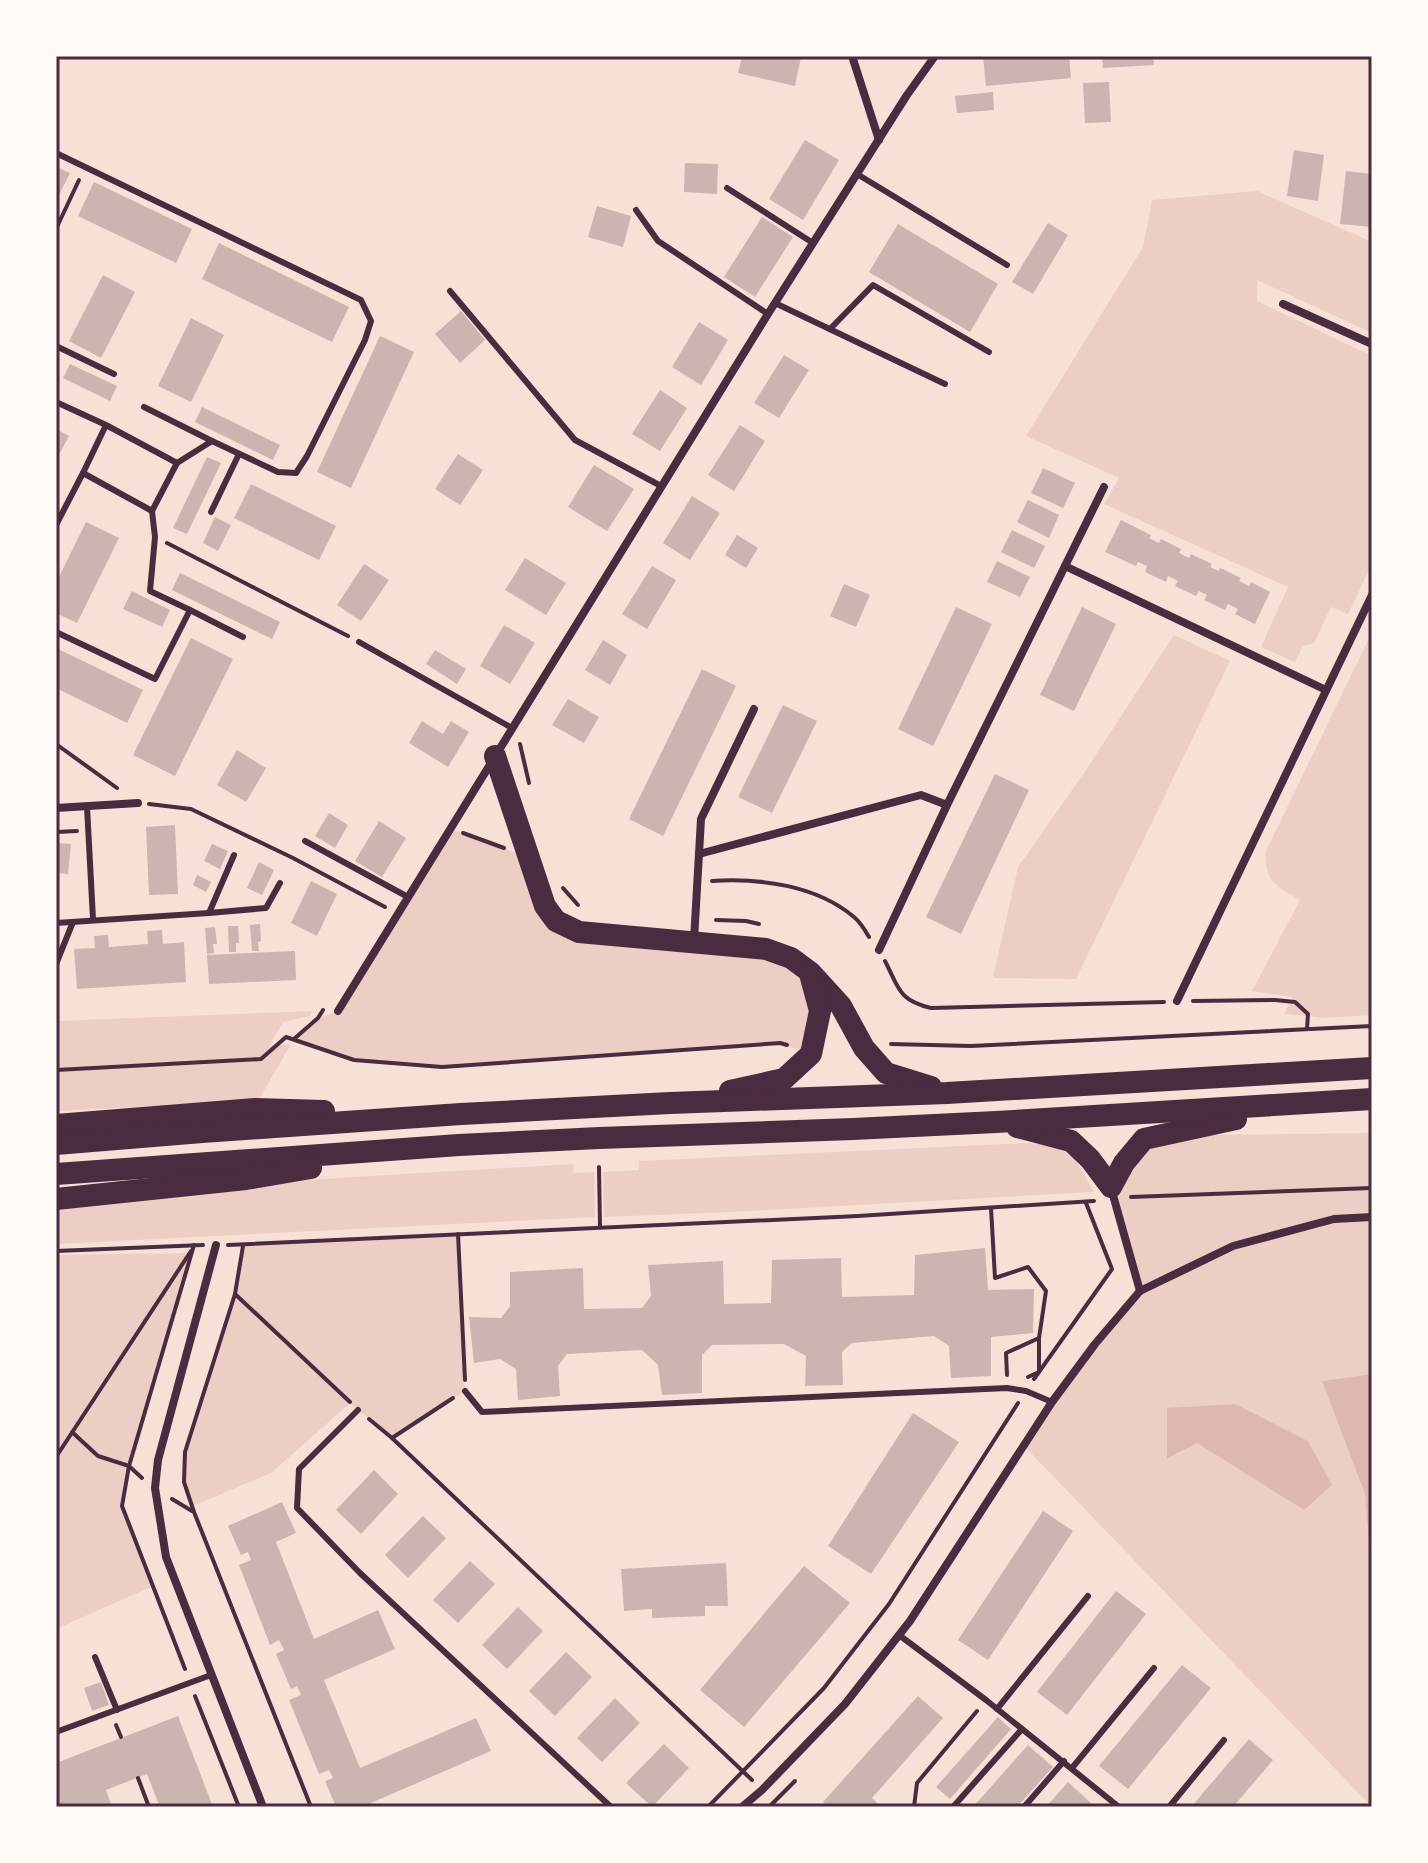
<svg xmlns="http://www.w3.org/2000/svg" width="1428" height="1863" font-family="'Fira Sans Condensed',sans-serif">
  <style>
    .green { fill: #ebcfc5 }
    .water { fill: #dcb8b0 }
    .building { fill: #ccb4b1 }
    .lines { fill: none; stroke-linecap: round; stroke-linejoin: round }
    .path { stroke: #4a2c40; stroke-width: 4 }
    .service { stroke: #4a2c40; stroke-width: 6 }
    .minor { stroke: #4a2c40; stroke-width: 8 }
    .trunk { stroke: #4a2c40; stroke-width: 22 }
    .neatline { fill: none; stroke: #4a2c40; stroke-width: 3 }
  </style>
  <rect width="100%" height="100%" fill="#f7e1d7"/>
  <g class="green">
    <polygon points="1257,191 1372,242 1372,333 1257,280 1257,301 1372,356 1372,564 1348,614 1331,607 1314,643 1303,646 1295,662 1261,647 1288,587 1104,504 1119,478 1026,436 1143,247 1152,200"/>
    <path d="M1372,632V1015L1325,1018L1284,1014L1293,997L1252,991L1300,900C1276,885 1264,883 1266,851Z"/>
    <polygon points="1174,635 1230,661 1076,979 993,978 1018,867 1084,773"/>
    <polygon points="450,829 528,857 556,921 766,949 810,972 811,1054 779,1043 442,1067 354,1060 294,1039 318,1018 339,1011"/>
    <polygon points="312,1011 310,1016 283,1022 269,1046 291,1044 258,1101 56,1111 56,1021"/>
    <polygon points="1372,1133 1372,1374 1323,1381 1365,1494 1372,1584 1372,1807 1024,1446 1052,1402 1140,1291 1114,1198 1143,1154 1156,1145 1197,1135"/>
    <polygon points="1029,1143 1056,1146 1076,1160 1094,1192 731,1212 604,1217 603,1172 639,1170 639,1161"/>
    <path d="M574,1164L573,1173L594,1172L595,1217L56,1244V1203C228,1182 401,1174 574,1164Z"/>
    <polygon points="458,1234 465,1391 392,1438 350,1403 271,1473 193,1506 184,1482 185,1452 235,1294 243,1245"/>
    <polygon points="192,1253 129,1466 122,1506 153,1586 56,1629 56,1255"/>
  </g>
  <g class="water">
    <polygon points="1372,1374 1372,1584 1365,1494 1322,1381"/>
    <polygon points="1235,1404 1308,1441 1332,1485 1304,1510 1197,1443 1167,1458 1167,1408"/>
  </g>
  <g class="building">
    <polygon points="742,56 801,57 795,86 738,73"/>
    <polygon points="983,56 1069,56 1071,78 986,86"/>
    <polygon points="1102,56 1153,56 1154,65 1103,68"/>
    <polygon points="1109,82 1111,122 1085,123 1083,83"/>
    <polygon points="993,92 994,110 957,113 955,96"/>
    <polygon points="805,140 839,160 803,220 769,199"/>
    <polygon points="1294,150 1324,155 1318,201 1287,196"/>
    <polygon points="685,163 718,164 717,194 684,192"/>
    <polygon points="56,167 70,173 56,201"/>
    <polygon points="1346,171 1372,174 1372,227 1340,224"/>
    <polygon points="94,182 192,229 176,263 78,216"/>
    <polygon points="597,206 631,216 623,247 588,237"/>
    <polygon points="762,217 793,237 755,297 724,277"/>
    <polygon points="1048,223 1068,235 1033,294 1012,282"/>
    <polygon points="898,224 998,284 970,332 869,272"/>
    <polygon points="219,243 349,307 332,342 202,279"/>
    <polygon points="103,275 135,292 101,358 69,341"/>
    <polygon points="461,311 485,340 460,363 435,334"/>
    <polygon points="191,318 224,335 191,402 158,386"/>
    <polygon points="699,322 728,340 701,385 672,367"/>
    <polygon points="380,336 414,352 351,488 317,472"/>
    <polygon points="784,355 809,370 779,418 754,403"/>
    <polygon points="70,364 117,386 110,401 63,378"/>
    <polygon points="660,390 687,408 660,451 632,434"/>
    <polygon points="202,407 280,445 273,460 195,422"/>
    <polygon points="740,425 765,441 734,491 708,475"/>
    <polygon points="56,429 69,436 60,453 56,451"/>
    <polygon points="458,454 483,470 460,505 435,489"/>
    <polygon points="207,457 221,463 187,534 173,528"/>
    <polygon points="594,465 634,489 607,531 568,507"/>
    <polygon points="1043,468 1075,483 1063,508 1031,493"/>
    <polygon points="251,484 336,526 319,560 234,518"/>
    <polygon points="692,496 720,513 690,560 663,543"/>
    <polygon points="1028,500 1059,515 1049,538 1017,522"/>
    <polygon points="215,517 231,525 218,551 203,543"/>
    <polygon points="1121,520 1151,535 1149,538 1159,543 1161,539 1181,549 1179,553 1189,558 1191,554 1212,564 1210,567 1219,571 1220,568 1241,578 1239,581 1249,586 1251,582 1270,592 1255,624 1235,614 1238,609 1228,604 1225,610 1204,600 1207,595 1199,591 1196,596 1175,586 1178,581 1168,576 1166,582 1145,572 1147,566 1138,562 1136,566 1105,552"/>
    <polygon points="86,522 119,538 77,623 56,613 56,583"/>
    <polygon points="1012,530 1045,546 1034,568 1001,552"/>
    <polygon points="737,535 758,548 746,568 725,555"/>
    <polygon points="525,558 566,583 546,615 505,590"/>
    <polygon points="997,561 1030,577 1020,597 987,582"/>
    <polygon points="364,564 389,580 361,621 337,605"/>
    <polygon points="652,566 676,580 647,629 622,614"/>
    <polygon points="180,573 280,622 272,639 172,590"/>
    <polygon points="844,584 870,595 856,627 830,616"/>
    <polygon points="132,591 170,610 162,627 123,609"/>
    <polygon points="956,607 992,624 933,746 898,729"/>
    <polygon points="1082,607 1116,624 1074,711 1040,695"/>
    <polygon points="504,625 535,643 510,684 480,666"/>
    <polygon points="191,638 233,659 175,776 133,755"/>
    <polygon points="603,640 627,655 610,685 585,670"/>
    <polygon points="56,648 143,690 127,723 56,688"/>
    <polygon points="435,650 466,669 457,684 426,664"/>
    <polygon points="702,669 736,686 663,836 629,819"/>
    <polygon points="568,699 599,717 584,743 552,725"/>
    <polygon points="783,705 817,721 772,813 738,797"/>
    <polygon points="422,721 443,734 451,721 469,732 448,767 409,743"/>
    <polygon points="237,750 266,768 246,802 217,785"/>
    <polygon points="995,774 1029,790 961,934 926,917"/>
    <polygon points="329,813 348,825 335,848 315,836"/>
    <polygon points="379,821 406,838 382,877 355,861"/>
    <polygon points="175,825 178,894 149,895 146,827"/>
    <polygon points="56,843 71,844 68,874 56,873"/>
    <polygon points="212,844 228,851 220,869 204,861"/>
    <polygon points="259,862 274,870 262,895 247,888"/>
    <polygon points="197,875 211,882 206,892 193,885"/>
    <polygon points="311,881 337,894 317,936 291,923"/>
    <polygon points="260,924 261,941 258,942 259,951 252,951 250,925"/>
    <polygon points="228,926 238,926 239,943 236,943 236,952 229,952"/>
    <polygon points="215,927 217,944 213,944 214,953 207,954 205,928"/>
    <polygon points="162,930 163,944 184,942 186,982 77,989 74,949 95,948 94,936 108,935 109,947 148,944 147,931"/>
    <polygon points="295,951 296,980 209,984 207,955"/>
    <polygon points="985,1248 988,1290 1034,1289 1033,1333 991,1337 991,1376 951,1378 949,1346 934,1336 852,1343 842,1352 843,1385 805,1386 806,1356 784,1344 712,1345 702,1355 702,1393 662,1395 658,1365 642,1350 567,1354 558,1366 560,1396 518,1400 516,1369 500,1359 474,1363 469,1317 501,1318 510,1306 510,1272 583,1268 584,1309 642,1308 651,1296 648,1265 723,1261 724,1304 771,1303 772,1260 841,1258 842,1297 914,1295 915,1255"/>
    <polygon points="913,1413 959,1442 871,1574 828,1546"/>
    <polygon points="374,1470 398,1494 361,1534 336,1510"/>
    <polygon points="282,1502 296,1533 276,1542 314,1639 378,1610 395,1649 324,1680 360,1768 476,1718 491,1751 371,1803 372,1807 336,1807 325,1781 333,1778 329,1770 319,1774 289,1700 301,1695 297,1686 291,1689 276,1654 284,1650 279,1640 270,1645 239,1565 251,1560 248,1552 241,1555 228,1526"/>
    <polygon points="1043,1511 1073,1531 988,1660 958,1640"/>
    <polygon points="423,1516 446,1538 408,1578 385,1555"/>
    <polygon points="470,1561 495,1584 458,1623 433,1600"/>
    <polygon points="726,1563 728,1606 705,1606 705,1616 652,1618 652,1609 624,1611 621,1569"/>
    <polygon points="804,1566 850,1603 744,1727 700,1690"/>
    <polygon points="1116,1591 1146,1614 1067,1715 1037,1692"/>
    <polygon points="518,1607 543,1631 507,1669 482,1645"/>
    <polygon points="566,1652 592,1677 555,1716 529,1691"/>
    <polygon points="1182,1665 1211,1688 1128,1789 1099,1766"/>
    <polygon points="101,1682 109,1705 92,1711 84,1688"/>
    <polygon points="918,1696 943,1718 872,1798 881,1807 829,1807 823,1802"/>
    <polygon points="615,1698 640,1723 602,1762 577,1738"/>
    <polygon points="178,1716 213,1807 160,1807 147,1774 106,1790 112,1807 56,1807 56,1763"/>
    <polygon points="998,1717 1011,1729 950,1799 936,1787"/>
    <polygon points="1249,1739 1273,1760 1233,1807 1191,1807"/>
    <polygon points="664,1744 689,1768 652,1807 626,1783"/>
    <polygon points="1028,1745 1053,1767 1017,1807 973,1807"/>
    <polygon points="1068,1782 1092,1804 1089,1807 1046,1807"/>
  </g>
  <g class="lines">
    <g class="path">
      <polyline points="56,229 79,180"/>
      <polyline points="167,543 348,636"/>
      <polyline points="56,744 117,788"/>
      <polyline points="520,744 529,783"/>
      <polyline points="149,804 191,809 293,858 385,907"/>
      <polyline points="56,832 77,831"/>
      <polyline points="463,833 504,848"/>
      <path d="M712,881C760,878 816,885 854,917C860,922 865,930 869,937"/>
      <polyline points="563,888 578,905"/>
      <polyline points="716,920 746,921 759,924"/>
      <path d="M885,961C899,988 898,1000 931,1008L1164,1002"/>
      <polyline points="1193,1001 1275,1000 1295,1002 1308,1014 1307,1029"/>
      <polyline points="294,1039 318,1018 323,1010"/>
      <polyline points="891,1044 971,1046 1372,1026"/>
      <polyline points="56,1070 261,1059 286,1037 354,1060 442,1067 780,1043 787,1045"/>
      <polyline points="599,1167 600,1227"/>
      <polyline points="1131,1197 1372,1188"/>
      <polyline points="991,1208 995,1278 1028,1267 1046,1291 1039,1338 1006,1353 1007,1375"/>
      <polyline points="458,1234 465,1380"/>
      <polyline points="228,1245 858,1216 1094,1201"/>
      <polyline points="243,1246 235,1294 185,1452 184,1482 194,1512 311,1807"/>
      <polyline points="56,1251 203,1245"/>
      <polyline points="235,1294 350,1402"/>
      <polyline points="1028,1377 1039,1372 1039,1338"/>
      <polyline points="1034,1379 1112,1269 1086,1203"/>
      <polyline points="369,1419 392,1438 752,1780"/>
      <polyline points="72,1432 98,1456 129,1466 142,1478"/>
      <polyline points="392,1438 453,1398"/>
      <polyline points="56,1457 191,1251"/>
      <polyline points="172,1499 192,1511"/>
      <polyline points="185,1669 122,1506 129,1466 194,1245"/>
      <polyline points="195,1696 239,1807"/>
      <polyline points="116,1725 121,1737"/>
      <polyline points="138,1778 149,1807"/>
      <polyline points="708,1807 824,1688 889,1604 1018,1403"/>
      <polyline points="769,1807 795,1781"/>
      <polyline points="914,1807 917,1783 977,1711"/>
    </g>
    <g class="service">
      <polyline points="56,153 361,300 371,321 365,340 307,456 296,473 278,472 212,441 177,463"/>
      <polyline points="857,174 1007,265"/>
      <polyline points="727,188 813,243"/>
      <polyline points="636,210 658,241 768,314"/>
      <polyline points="450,291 575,440 661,486"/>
      <polyline points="775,303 945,384"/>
      <polyline points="830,329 873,285 989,352"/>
      <polyline points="56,346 114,374"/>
      <polyline points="56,402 106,425 177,463 152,511 83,473 106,425"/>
      <polyline points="144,407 212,441"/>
      <polyline points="211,512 239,454"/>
      <polyline points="56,525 83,473"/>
      <polyline points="190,610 243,637"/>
      <polyline points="56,632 155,679 190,610 150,591 155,537 152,511"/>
      <polyline points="359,642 512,728"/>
      <polyline points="87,807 93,919"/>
      <polyline points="305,841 408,897"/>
      <polyline points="209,913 266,908 280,883"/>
      <polyline points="56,923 209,913 234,855"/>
      <polyline points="56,964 73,922"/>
      <polyline points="465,1391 482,1412 1007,1388 1026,1391 1052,1402"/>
      <polyline points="358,1410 299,1469 297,1508 360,1573 611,1807"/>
      <polyline points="899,1635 986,1700 1119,1807"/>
      <polyline points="95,1657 117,1710"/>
      <polyline points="997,1709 1088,1596"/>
      <polyline points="56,1732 211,1675"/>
      <polyline points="1072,1768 1154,1668"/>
      <polyline points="953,1807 1022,1729"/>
      <polyline points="1024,1807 1064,1761"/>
      <polyline points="1169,1807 1224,1740"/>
    </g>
    <g class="minor">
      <polyline points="852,56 879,140"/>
      <polyline points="1283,304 1372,344"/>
      <polyline points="1065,566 1326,690"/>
      <polyline points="56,808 138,803"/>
      <polyline points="699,854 921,795 947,805"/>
      <polyline points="694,940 701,819 754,709"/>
      <polyline points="879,950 947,805 1104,487"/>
      <polyline points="1177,1001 1372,595"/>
      <polyline points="338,1011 768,314 907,95 935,56"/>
      <polyline points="1111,1188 1140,1291"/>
      <polyline points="216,1245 158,1460 155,1488 166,1557 263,1807"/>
      <polyline points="742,1807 762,1790 845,1704 910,1621 1052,1402 1095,1344 1140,1291 1233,1246 1334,1219 1372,1217"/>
    </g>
    <g class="trunk">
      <polyline points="495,756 545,906 556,921 579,932 766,949 791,958 810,972 841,1006 864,1048 886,1073 931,1087"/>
      <polyline points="730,1091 784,1079 811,1054 820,1011 810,974"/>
      <polyline points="56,1125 255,1109 324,1111"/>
      <polyline points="1017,1127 1071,1141 1090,1159 1111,1187 1124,1163 1144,1139 1236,1119"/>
      <polyline points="56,1144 202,1132 461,1114 670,1103 947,1093 1372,1068"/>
      <polyline points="56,1174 459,1145 599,1138 853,1129 996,1122 1372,1099"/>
      <polyline points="56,1199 246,1179 311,1168"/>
    </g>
  </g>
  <rect width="1428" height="1863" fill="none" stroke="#fffaf5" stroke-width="116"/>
  <rect x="58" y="58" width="1312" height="1747" class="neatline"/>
</svg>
